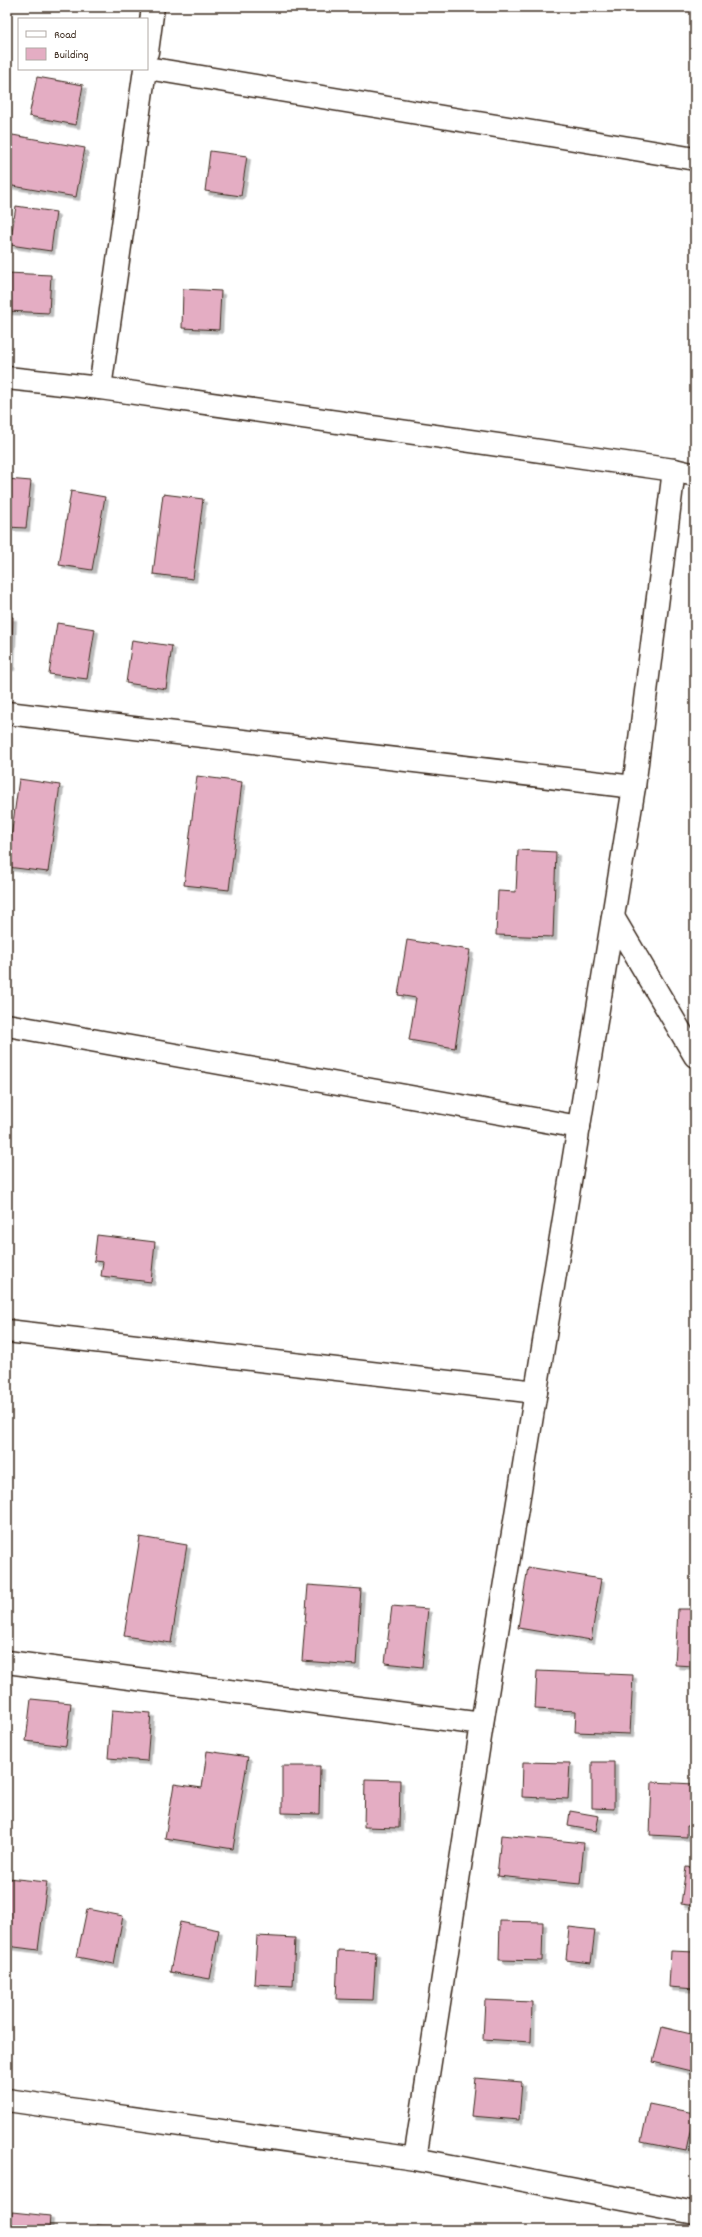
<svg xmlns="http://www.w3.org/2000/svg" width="702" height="2237" font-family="Dekko,sans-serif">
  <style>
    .building { fill: #e4adc3; stroke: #3b2a1e; filter: url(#shadow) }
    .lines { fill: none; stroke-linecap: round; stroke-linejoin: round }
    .minor-casing { stroke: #3b2a1e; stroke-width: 25 }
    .minor { stroke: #fff; stroke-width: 22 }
  </style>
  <defs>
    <filter id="shadow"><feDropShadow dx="3.5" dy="3.5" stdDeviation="0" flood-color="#0004"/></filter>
  </defs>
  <rect width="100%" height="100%" fill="#fff"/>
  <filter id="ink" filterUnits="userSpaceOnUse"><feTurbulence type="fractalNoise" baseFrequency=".025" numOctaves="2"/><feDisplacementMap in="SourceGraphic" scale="8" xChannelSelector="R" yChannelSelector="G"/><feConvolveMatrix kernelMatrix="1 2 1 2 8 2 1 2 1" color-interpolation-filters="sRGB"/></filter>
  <g filter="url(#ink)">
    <g class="building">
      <polygon points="37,77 83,85 76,125 29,116"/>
      <polygon points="7,134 85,148 76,197 7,185"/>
      <polygon points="210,151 247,156 241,196 205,191"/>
      <polygon points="16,206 56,212 51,251 10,245"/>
      <polygon points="7,273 51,275 49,313 7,311"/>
      <polygon points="183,289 221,291 219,330 182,328"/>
      <polygon points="7,479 31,481 26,528 7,527"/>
      <polygon points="71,491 105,497 92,570 59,565"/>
      <polygon points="163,494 203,499 193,579 153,574"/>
      <polygon points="7,617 13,617 11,667 7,667"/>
      <polygon points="57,623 95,629 87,679 49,674"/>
      <polygon points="132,640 172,646 166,689 126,683"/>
      <polygon points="197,776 242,782 229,890 184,885"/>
      <polygon points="19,779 60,785 48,872 7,867"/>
      <polygon points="518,850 556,852 553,937 496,935 498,891 516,892"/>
      <polygon points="407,940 470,950 455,1048 409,1040 416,998 398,995"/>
      <polygon points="97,1235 155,1242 151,1282 101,1276 103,1262 94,1261"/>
      <polygon points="140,1537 187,1545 171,1643 124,1636"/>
      <polygon points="528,1567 601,1579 591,1640 518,1628"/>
      <polygon points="308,1585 361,1589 356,1665 302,1661"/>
      <polygon points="392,1606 428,1609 422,1667 385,1663"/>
      <polygon points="678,1609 695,1609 695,1666 675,1665"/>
      <polygon points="537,1671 633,1675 630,1734 575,1732 576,1711 535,1709"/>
      <polygon points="31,1699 71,1703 66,1746 26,1741"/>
      <polygon points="112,1710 151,1713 147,1761 108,1758"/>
      <polygon points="207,1751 248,1757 233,1849 165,1838 174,1784 202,1788"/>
      <polygon points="523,1762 570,1763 568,1799 522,1797"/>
      <polygon points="592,1762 614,1762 614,1809 592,1808"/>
      <polygon points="282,1766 320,1766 319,1814 282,1813"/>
      <polygon points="365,1779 400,1780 399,1828 364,1827"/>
      <polygon points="652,1782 695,1784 695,1826 687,1826 687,1837 650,1835"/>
      <polygon points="570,1811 599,1816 596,1831 568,1826"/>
      <polygon points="501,1835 584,1843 580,1884 497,1876"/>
      <polygon points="686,1867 695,1868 695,1906 681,1904"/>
      <polygon points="7,1878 47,1882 38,1950 7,1946"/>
      <polygon points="87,1909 123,1916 114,1964 77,1957"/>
      <polygon points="500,1921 543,1922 542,1961 499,1960"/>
      <polygon points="180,1922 219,1930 210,1979 170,1972"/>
      <polygon points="569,1927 595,1930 591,1963 566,1960"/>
      <polygon points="257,1936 295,1938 293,1986 254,1984"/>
      <polygon points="338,1950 376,1952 373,2000 336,1999"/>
      <polygon points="671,1951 695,1952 695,1989 669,1987"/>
      <polygon points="485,2000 532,2002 531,2042 483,2039"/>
      <polygon points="662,2027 695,2035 695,2072 653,2062"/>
      <polygon points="475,2078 522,2082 519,2120 471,2116"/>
      <polygon points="649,2104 694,2113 686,2151 641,2142"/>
      <polygon points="12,2212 50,2216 49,2230 10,2230"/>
      <polygon points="96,2225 136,2228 136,2230 96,2230"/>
    </g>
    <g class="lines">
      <g class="minor-casing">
        <g id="minor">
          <polyline points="147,52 153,7"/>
          <polyline points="147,68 695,159"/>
          <polyline points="7,378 100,388 674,470 695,475"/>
          <polyline points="100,388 145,69"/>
          <polyline points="7,713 634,787"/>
          <polyline points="613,917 695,1056"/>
          <polyline points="7,1025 579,1127"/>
          <polyline points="7,1331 536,1392"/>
          <polyline points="7,1662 482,1724"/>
          <polyline points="7,2100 415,2159 695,2213"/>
          <polyline points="415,2159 482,1724 634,787 674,470"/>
        </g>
      </g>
      <use href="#minor" class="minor"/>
    </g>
  </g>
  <rect width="702" height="2237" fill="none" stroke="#fff" stroke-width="24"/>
  <rect x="12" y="12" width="678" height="2213" fill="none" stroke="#3b2a1e" stroke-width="1.5" filter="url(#ink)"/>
  <rect x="18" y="18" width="130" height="52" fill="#ffffff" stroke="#b1aaa5"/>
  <rect x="26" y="31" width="20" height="6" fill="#ffffff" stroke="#b1aaa5"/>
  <text x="54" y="38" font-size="12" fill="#3b2a1e">Road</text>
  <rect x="26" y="48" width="20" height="12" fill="#e4adc3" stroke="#b1aaa5"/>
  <text x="54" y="58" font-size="12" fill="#3b2a1e">Building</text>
</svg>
